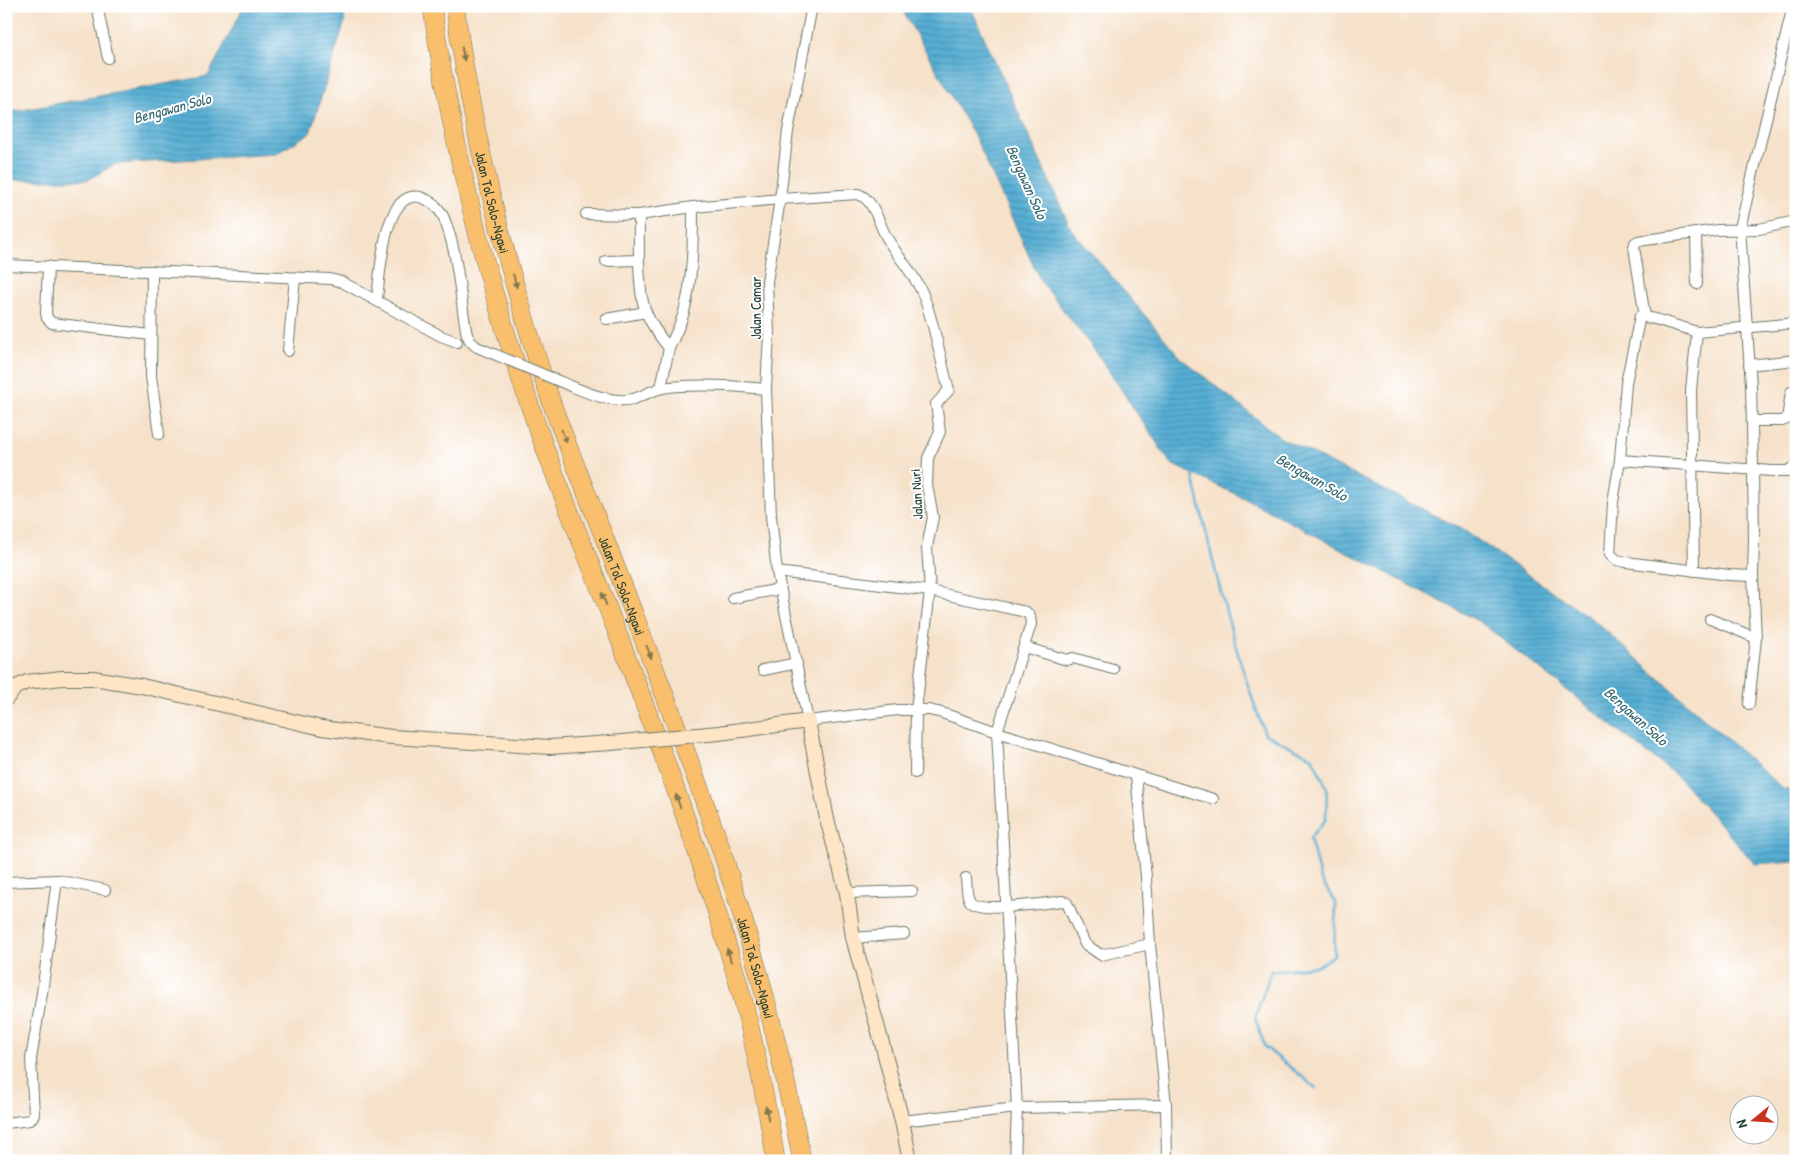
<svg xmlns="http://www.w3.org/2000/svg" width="1802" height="1167" font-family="'Patrick Hand',sans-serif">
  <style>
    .water { fill: url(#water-rules); stroke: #3b7684 }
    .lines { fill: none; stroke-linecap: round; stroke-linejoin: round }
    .stream { stroke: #57aed4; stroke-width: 2.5 }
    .street-casing { stroke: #6a7668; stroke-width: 12 }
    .secondary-casing { stroke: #6a7668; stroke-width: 16 }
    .highway-casing { stroke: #6a7668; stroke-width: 19 }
    .street { stroke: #fff; stroke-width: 10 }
    .secondary { stroke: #fde5c5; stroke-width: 14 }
    .highway { stroke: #f9bf6d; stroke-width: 18 }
    .street-bridge-casing { stroke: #6a7668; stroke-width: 12; stroke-linecap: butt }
    .secondary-bridge-casing { stroke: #6a7668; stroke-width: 16; stroke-linecap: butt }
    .street-bridge { stroke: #fff; stroke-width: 10 }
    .secondary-bridge { stroke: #fde5c5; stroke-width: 14 }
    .oneway { fill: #81784e }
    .labels { text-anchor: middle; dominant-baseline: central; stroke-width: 4; stroke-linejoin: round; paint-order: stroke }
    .street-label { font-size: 14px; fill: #1f3d34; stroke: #fff }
    .water-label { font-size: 15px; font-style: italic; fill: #33656c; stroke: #fff }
  </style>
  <defs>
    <pattern id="water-rules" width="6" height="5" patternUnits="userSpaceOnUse" patternTransform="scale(1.25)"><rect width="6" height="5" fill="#57aed4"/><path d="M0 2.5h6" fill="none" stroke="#478fad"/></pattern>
  </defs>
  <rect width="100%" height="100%" fill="#fff"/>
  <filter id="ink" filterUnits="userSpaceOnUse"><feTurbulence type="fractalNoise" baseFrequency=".02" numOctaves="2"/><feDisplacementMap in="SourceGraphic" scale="10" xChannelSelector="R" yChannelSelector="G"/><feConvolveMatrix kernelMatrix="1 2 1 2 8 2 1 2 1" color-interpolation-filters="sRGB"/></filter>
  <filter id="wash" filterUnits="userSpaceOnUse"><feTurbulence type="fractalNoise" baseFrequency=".0096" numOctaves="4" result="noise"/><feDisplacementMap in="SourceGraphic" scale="20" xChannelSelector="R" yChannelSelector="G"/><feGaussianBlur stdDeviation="1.12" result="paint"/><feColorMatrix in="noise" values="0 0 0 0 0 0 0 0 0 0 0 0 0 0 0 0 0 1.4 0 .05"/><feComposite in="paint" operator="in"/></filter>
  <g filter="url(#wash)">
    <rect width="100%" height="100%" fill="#f6e1c9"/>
    <g class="water">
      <polygon points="244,6 341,6 345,21 310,133 276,154 115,164 88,180 6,180 6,109 12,112 208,76"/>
      <polygon points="900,6 970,6 1071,229 1182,359 1281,438 1462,529 1595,621 1783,789 1796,792 1796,861 1755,864 1679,778 1480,622 1244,498 1171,464 1098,355 1040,280 976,139"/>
    </g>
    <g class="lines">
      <path class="stream" d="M1192,471C1212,560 1233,649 1265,734L1312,757L1327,788L1326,819L1310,838L1320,878L1336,904L1334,955L1318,966L1271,971L1255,1018L1265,1047L1316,1088"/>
    </g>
  </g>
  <g filter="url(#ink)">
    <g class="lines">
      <g class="street-casing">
        <g id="street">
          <polyline points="97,6 108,58"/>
          <polyline points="812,6 788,131 780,199 767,282 769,335 766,389 771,516 777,572 808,721 898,710 929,710 942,713 997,732 1213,799"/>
          <path d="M586,214L639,215L693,207L780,199L858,194C874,199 879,225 887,238C897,256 912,271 921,290C934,319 940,359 949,390L936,404L940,432L928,458L927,485L933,517L927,547L930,591L916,710L915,773"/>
          <path d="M639,215C639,239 637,291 646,312C651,325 660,337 669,348L661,388"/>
          <polyline points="1696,233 1697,284"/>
          <polyline points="606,261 639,260"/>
          <polyline points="6,265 330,279 342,282 441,336 457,342"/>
          <polyline points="48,266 46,313 47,318 52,323 151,335"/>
          <polyline points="152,271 151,376 159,434"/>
          <path d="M377,299C380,277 383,189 420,197C430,200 438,206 443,216C459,253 459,295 467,335L471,342L477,347"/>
          <polyline points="1645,317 1634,247 1635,243 1638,241 1718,230 1759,229 1796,221"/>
          <polyline points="606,319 646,312"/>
          <path d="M669,348C675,335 682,322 685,308C693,276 693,241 693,207"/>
          <polyline points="288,351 295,278"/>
          <polyline points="1749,365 1796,360"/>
          <path d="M566,384C586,392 611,404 633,399C643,396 652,390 662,388C695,383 734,386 766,389"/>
          <polyline points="1752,421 1782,421 1787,419 1791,392"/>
          <polyline points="1620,460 1772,471 1787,471 1796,466"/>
          <polyline points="1792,469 1796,482"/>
          <polyline points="1694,571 1691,390 1697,332"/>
          <polyline points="777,572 930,591 1026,612 1030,616 1031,624 997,732 1017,1108 1015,1161"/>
          <polyline points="1753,576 1729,575 1626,562 1617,560 1610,554 1613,502 1620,460 1626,383 1640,316 1655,319 1697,332 1796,323"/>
          <polyline points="733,598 780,589"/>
          <polyline points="1710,619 1756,638"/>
          <polyline points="1024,647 1067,660 1073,658 1113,669"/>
          <polyline points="763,670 797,663"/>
          <polyline points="1749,704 1756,638 1753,576 1754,538 1753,469 1751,385 1740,228 1793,6"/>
          <polyline points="1136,776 1146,877 1150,944 1166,1105 1167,1161"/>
          <path d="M966,878C967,885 966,895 970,901C980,913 1047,903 1063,901L1067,903L1085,944L1101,955L1150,944"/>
          <polyline points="6,882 57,880 105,890"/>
          <polyline points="847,893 912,891"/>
          <polyline points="853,938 904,934"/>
          <polyline points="902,1121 1017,1108 1166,1105"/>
          <polyline points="6,1123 30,1120 34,1115 31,1059 42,993 57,880"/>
        </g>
      </g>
      <g class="secondary-casing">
        <g id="secondary">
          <polyline points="6,699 16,687 27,682 62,678 93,678 142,686 322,728 360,733 392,737 550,747 610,743"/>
          <polyline points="719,733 808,721 827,819 847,893 853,938 882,1043 902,1121 910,1161"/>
        </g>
      </g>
      <g class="highway-casing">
        <g id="highway">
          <path d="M432,6C451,142 487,283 532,412C557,485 588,556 615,627C662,749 708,874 743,1000C757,1053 767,1107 776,1161"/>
          <path id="s1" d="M455,6C473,140 508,273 551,401C559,424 568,446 577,469C597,520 618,571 637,622C667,701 698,780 725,861C757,959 783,1059 802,1161"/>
        </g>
      </g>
      <use href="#street" class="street"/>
      <use href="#secondary" class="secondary"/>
      <use href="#highway" class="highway"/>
      <g class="street-bridge-casing">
        <polyline id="street-bridge" points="477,347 566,384"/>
      </g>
      <g class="secondary-bridge-casing">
        <polyline id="secondary-bridge" points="610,743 719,733"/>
      </g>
      <use href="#street-bridge" class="street-bridge"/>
      <use href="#secondary-bridge" class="secondary-bridge"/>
    </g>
    <defs><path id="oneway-solid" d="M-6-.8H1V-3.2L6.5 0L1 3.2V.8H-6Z" transform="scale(1.25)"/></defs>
    <g class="oneway">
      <use href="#oneway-solid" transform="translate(463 54) rotate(79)"/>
      <use href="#oneway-solid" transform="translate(515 281) rotate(75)"/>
      <use href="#oneway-solid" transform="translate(564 436) rotate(69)"/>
      <use href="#oneway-solid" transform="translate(604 599) rotate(-111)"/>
      <use href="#oneway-solid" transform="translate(649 652) rotate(69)"/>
      <use href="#oneway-solid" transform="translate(678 801) rotate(-109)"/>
      <use href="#oneway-solid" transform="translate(729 955) rotate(-106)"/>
      <use href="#oneway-solid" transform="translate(767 1113) rotate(-101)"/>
    </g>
  </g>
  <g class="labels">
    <g class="street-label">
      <text stroke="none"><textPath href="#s1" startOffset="200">Jalan Tol Solo–Ngawi</textPath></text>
      <text transform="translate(755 308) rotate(-90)">Jalan Camar</text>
      <text transform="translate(916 494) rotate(-93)">Jalan Nuri</text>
      <text stroke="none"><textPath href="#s1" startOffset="605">Jalan Tol Solo–Ngawi</textPath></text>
      <text stroke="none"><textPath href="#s1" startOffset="1010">Jalan Tol Solo–Ngawi</textPath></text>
    </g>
    <g class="water-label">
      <text transform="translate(172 108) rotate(-15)">Bengawan Solo</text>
      <text transform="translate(1027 182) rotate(66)">Bengawan Solo</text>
      <text transform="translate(1312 477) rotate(30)">Bengawan Solo</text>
      <text transform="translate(1636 716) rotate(42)">Bengawan Solo</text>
    </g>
  </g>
  <rect width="1802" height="1167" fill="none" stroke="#fff" stroke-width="25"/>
  <g transform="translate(1754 1120) rotate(252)"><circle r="24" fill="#ffffff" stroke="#a5b1ae"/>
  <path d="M0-4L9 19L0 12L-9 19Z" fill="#c8321e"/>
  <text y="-8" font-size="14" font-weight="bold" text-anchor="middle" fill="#1f3d34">N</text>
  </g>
</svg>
